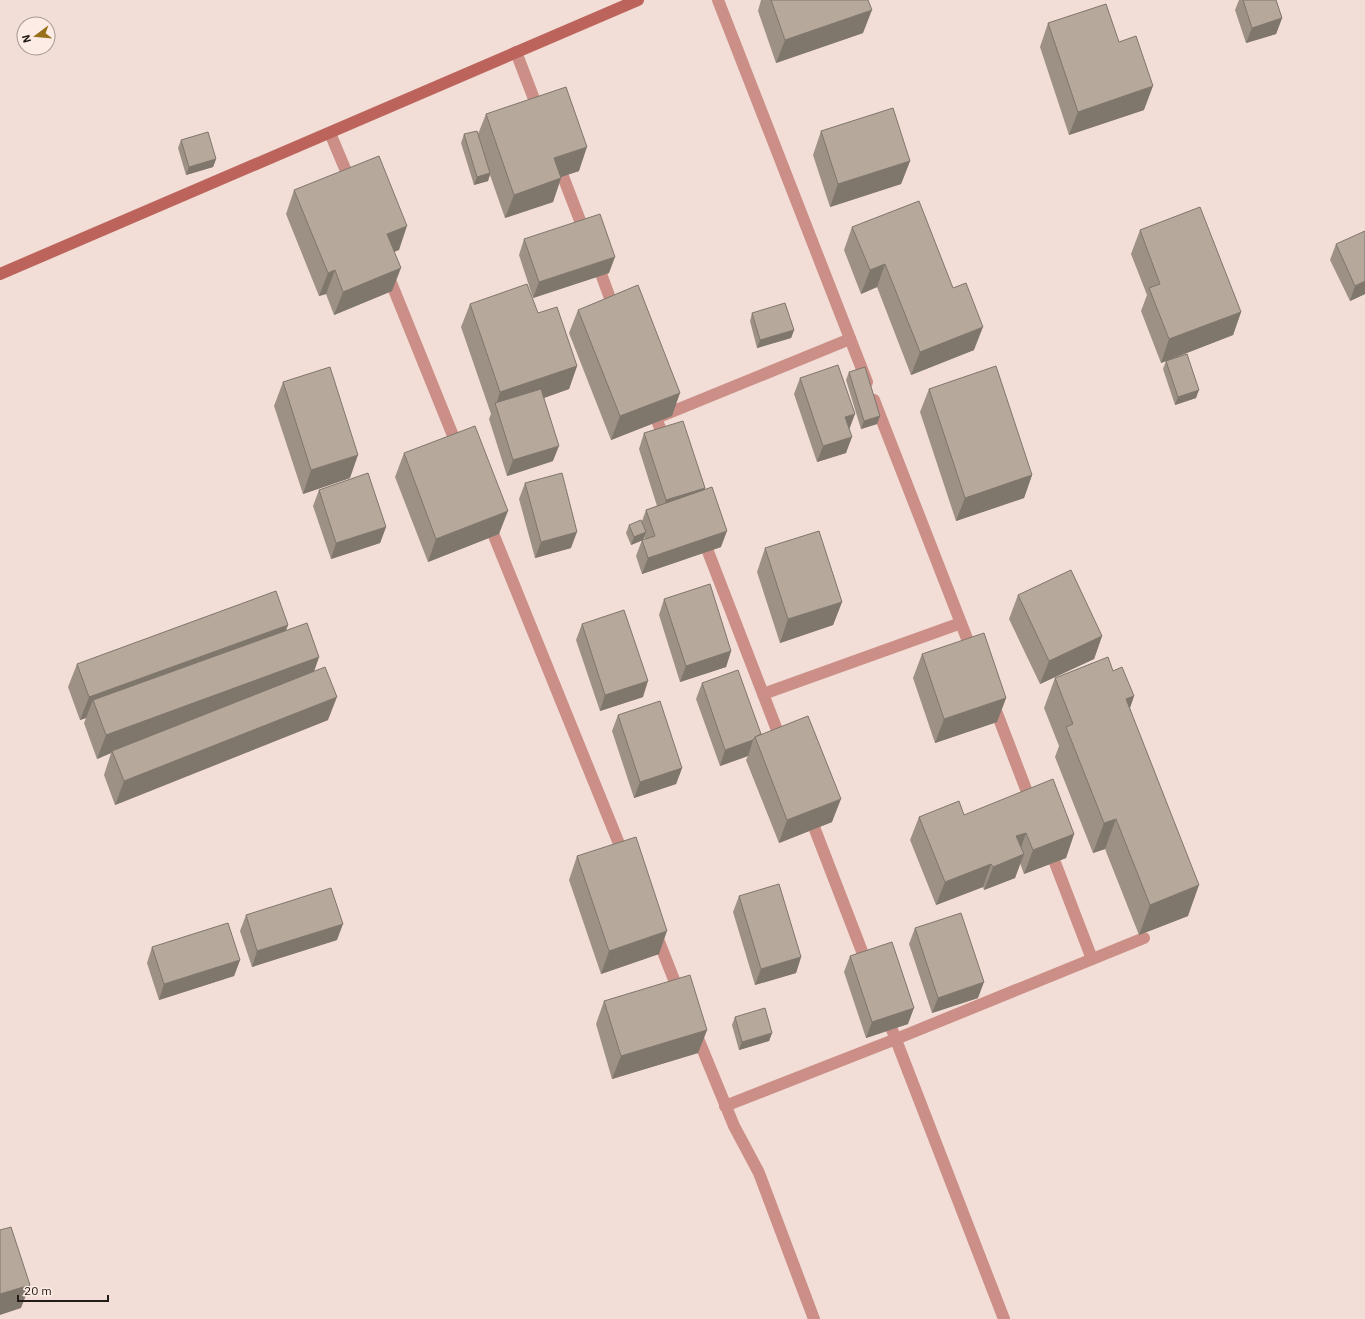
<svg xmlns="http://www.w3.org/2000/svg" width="1365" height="1319" font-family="'IBM Plex Sans',sans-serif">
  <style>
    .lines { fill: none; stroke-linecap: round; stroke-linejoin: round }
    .street { stroke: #cc8f88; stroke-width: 12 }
    .secondary { stroke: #bc645c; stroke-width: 12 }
    .wall { fill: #9d9085 }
    .shaded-wall { fill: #7f766c }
    .building { fill: #b6a89b; stroke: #7f766c }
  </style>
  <rect width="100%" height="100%" fill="#f2ded6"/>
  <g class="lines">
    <g class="street">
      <polyline points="718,0 867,382"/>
      <polyline points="516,52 539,112"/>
      <polyline points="330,133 351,183"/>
      <polyline points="557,161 586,236"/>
      <polyline points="596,260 615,312"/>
      <polyline points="388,275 458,448"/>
      <polyline points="874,400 973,654"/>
      <polyline points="652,408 666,443"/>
      <polyline points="659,417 850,339"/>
      <polyline points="488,521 624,856"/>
      <polyline points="702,536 782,743"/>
      <polyline points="763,694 961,623"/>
      <polyline points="993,703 1032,805"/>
      <polyline points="809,814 868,967"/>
      <polyline points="1049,847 1092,959"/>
      <polyline points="656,934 680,995"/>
      <polyline points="886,1014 1004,1319"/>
      <polyline points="695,1031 734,1126 759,1173 814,1319"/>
      <polyline points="725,1106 896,1039 1144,938"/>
    </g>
    <polyline class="secondary" points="0,274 638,0"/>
  </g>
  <g class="wall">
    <polygon points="761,0 868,0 863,33 776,63 758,11"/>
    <polygon points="1239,0 1276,0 1282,18 1276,34 1246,43 1235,10"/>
    <polygon points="1048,23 1119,42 1144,110 1069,135 1040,47"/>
    <polygon points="486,114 579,171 561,177 561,178 553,202 505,218 490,175 488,181 474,185 461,143 464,134 478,134"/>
    <polygon points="821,131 910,161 901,184 830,207 813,155"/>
    <polygon points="181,140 216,159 213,167 186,175 178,148"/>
    <polygon points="294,190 399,250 394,251 392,291 334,315 326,294 319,296 286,214"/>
    <polygon points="852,227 974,350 911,375 877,287 861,294 844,250"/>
    <polygon points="1140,230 1241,312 1233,335 1161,363 1141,311 1147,295 1131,254"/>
    <polygon points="524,239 609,273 533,298 519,255"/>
    <polygon points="1336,244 1365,294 1350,301 1330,260"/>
    <polygon points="470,304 538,313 577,366 569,389 544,398 553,461 507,476 489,419 491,414 461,327"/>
    <polygon points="578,310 672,416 611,440 569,333"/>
    <polygon points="752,313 794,330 791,338 757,348 750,321"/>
    <polygon points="1166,361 1196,398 1175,405 1163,369"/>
    <polygon points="849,372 880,416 877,424 861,429 846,380"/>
    <polygon points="800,378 849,430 846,453 817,462 794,394"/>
    <polygon points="283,382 350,478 303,494 274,406"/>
    <polygon points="929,389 1032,475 1024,498 956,521 920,412"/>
    <polygon points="644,433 705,488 704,490 721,547 642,574 636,556 642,540 645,539 644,537 643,540 631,545 626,533 629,525 642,521 646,510 657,506 639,449"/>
    <polygon points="404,453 499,534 428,562 395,477"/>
    <polygon points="525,483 571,548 535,558 519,499"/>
    <polygon points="319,490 386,527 380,543 331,559 313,506"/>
    <polygon points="765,548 842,602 833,625 780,643 757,572"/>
    <polygon points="1018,595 1102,636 1094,659 1040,684 1009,619"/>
    <polygon points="664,599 731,651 726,667 680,682 659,615"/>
    <polygon points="582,624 643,697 600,711 576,640"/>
    <polygon points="288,625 286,630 319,657 314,671 328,720 115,805 104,775 111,753 97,759 84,723 86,718 80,720 68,687 77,664"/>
    <polygon points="922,654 1006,698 997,722 935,743 913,678"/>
    <polygon points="1113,671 1134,696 1130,708 1188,916 1139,935 1105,849 1093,853 1055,757 1059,746 1044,708 1055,678"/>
    <polygon points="702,683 761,734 832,822 779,843 746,760 748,756 720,766 696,699"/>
    <polygon points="618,715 682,768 676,784 634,798 612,731"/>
    <polygon points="919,817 1074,834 1066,858 1024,874 1020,863 1015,878 984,890 983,887 936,905 910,840"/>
    <polygon points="577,856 659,954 601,974 569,880"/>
    <polygon points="739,896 801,957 796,973 755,985 733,912"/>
    <polygon points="246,915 337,940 252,967 240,931"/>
    <polygon points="915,928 978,998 932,1013 909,944"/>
    <polygon points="152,947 240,960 234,976 159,1000 147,963"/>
    <polygon points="850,956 908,1024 866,1038 844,972"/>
    <polygon points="604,1001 707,1030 698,1053 612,1079 596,1024"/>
    <polygon points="735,1017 772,1033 769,1041 739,1050 732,1025"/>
  </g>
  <g class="shaded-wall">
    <polygon points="872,10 863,33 776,63 785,40"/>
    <polygon points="1282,18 1276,34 1246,43 1252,28"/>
    <polygon points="1153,86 1144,110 1069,135 1078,112"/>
    <polygon points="587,147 579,171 546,182 554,158"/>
    <polygon points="216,159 213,167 186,175 189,167"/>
    <polygon points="910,161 901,184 830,207 838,184"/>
    <polygon points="490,173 488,181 474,185 477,177"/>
    <polygon points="561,178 553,202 505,218 514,195"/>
    <polygon points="407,226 399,250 379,258 387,234"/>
    <polygon points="615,257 609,273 533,298 539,282"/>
    <polygon points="885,264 877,287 861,294 870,270"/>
    <polygon points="401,268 392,291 334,315 343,292"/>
    <polygon points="335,270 326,294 319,296 328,273"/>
    <polygon points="1365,281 1365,294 1350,301 1355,286"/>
    <polygon points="1241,312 1233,335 1161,363 1169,339"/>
    <polygon points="983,327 974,350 911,375 920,352"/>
    <polygon points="794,330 791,338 757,348 760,340"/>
    <polygon points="577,366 569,389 498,414 496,405 500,392"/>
    <polygon points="1199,390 1196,398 1175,405 1178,397"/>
    <polygon points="680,393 672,416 611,440 620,416"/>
    <polygon points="855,414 849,430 845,417"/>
    <polygon points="880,416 877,424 861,429 864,421"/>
    <polygon points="852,437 846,453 817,462 823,446"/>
    <polygon points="559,446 553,461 507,476 513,460"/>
    <polygon points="358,455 350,478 303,494 311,470"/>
    <polygon points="1032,475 1024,498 956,521 965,498"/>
    <polygon points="705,488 699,504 661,516 666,500"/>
    <polygon points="508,511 499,534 428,562 436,539"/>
    <polygon points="386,527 380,543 331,559 336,543"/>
    <polygon points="727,531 721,547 642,574 648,558"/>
    <polygon points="577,532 571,548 535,558 541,542"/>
    <polygon points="646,532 643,540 631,545 634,537"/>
    <polygon points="842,602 833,625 780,643 788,619"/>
    <polygon points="288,625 279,648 93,700 86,718 80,720 89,697"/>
    <polygon points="1102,636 1094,659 1040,684 1049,661"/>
    <polygon points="731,651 726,667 680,682 686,666"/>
    <polygon points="319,657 311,680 112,751 111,753 97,759 106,735"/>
    <polygon points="648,681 643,697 600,711 605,695"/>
    <polygon points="1134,696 1123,727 1126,699"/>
    <polygon points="337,697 328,720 115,805 124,781"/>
    <polygon points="1006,698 997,722 935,743 944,719"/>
    <polygon points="753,740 748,756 720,766 725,750"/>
    <polygon points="682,768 676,784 634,798 640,782"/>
    <polygon points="841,799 832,822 779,843 787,820"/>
    <polygon points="1116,819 1105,849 1093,853 1104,823"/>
    <polygon points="1026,833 1018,856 1016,836"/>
    <polygon points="1074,834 1066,858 1024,874 1033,850"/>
    <polygon points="1024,854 1015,878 984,890 993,867"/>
    <polygon points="991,864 983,887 936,905 945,882"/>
    <polygon points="1199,885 1188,916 1139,935 1150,905"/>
    <polygon points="343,924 337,940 252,967 257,951"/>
    <polygon points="667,931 659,954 601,974 609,951"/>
    <polygon points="801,957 796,973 755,985 761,969"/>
    <polygon points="240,960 234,976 159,1000 164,984"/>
    <polygon points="984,982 978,998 932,1013 938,998"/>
    <polygon points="914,1008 908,1024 866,1038 872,1022"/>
    <polygon points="707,1030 698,1053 612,1079 621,1056"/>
    <polygon points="772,1033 769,1041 739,1050 742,1042"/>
    <polygon points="30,1285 21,1308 0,1315 0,1294"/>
  </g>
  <g class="building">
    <polygon points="771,0 868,0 872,10 785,40"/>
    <polygon points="1243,0 1276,0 1282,18 1252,28"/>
    <polygon points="1106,4 1119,42 1136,36 1153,86 1078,112 1048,23"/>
    <polygon points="566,87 587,147 554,158 561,178 514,195 486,114"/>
    <polygon points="893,108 910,161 838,184 821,131"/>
    <polygon points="477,131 490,173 477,177 464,134"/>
    <polygon points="208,132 216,159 189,167 181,140"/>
    <polygon points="379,156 407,226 387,234 401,268 343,292 335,270 328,273 294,190"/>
    <polygon points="919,201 953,288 966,283 983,327 920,352 885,264 870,270 852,227"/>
    <polygon points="1200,207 1241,312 1169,339 1149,288 1160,284 1140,230"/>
    <polygon points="600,214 615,257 539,282 524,239"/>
    <polygon points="1365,231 1365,281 1355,286 1336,244"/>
    <polygon points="527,284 538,313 557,307 577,366 500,392 470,304"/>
    <polygon points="638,285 680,393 620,416 578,310"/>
    <polygon points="785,303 794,330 760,340 752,313"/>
    <polygon points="1187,354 1199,390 1178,397 1166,361"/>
    <polygon points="838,365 855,414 845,417 852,437 823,446 800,378"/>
    <polygon points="996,366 1032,475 965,498 929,389"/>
    <polygon points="330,367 358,455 311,470 283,382"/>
    <polygon points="865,367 880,416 864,421 849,372"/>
    <polygon points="541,389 559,446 513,460 495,403"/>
    <polygon points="683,421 705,488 666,500 644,433"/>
    <polygon points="475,426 508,511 436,539 404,453"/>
    <polygon points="368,473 386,527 336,543 319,490"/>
    <polygon points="562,473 577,532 541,542 525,483"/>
    <polygon points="712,487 727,531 648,558 642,540 655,536 646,510"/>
    <polygon points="641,520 646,532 634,537 629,525"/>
    <polygon points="819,531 842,602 788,619 765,548"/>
    <polygon points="1071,570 1102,636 1049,661 1018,595"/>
    <polygon points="710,584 731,651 686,666 664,599"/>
    <polygon points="276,591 288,625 89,697 77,664"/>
    <polygon points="624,610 648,681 605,695 582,624"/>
    <polygon points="307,623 319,657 106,735 93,700"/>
    <polygon points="984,633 1006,698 944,719 922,654"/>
    <polygon points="1108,657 1113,671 1122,667 1134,696 1126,699 1199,885 1150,905 1116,819 1104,823 1066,727 1073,724 1055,678"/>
    <polygon points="325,667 337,697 124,781 112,751"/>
    <polygon points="738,670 761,734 755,737 753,740 725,750 702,683"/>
    <polygon points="660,701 682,768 640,782 618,715"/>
    <polygon points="808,716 841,799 787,820 755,737"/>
    <polygon points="1053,779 1074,834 1033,850 1026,833 1016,836 1024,854 993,867 991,864 945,882 919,817 959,801 964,815"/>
    <polygon points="636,837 667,931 609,951 577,856"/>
    <polygon points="779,884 801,957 761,969 739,896"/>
    <polygon points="331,888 343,924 257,951 246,915"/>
    <polygon points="961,913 984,982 938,998 915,928"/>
    <polygon points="228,923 240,960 164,984 152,947"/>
    <polygon points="892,942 914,1008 872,1022 850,956"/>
    <polygon points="690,975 707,1030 621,1056 604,1001"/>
    <polygon points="765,1008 772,1033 742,1042 735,1017"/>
    <polygon points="11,1227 30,1285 0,1294 0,1230"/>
  </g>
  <g transform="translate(36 36) rotate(254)"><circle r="19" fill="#fcece5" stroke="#a59893"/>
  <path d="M0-3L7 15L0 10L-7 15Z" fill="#96701a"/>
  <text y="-6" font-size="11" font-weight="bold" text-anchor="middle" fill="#221b18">N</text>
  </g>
  <path d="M18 1295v6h90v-6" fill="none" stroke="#221b18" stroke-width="2"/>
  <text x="24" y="1295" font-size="12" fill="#221b18" stroke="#fcece5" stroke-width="3" paint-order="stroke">20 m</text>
</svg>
